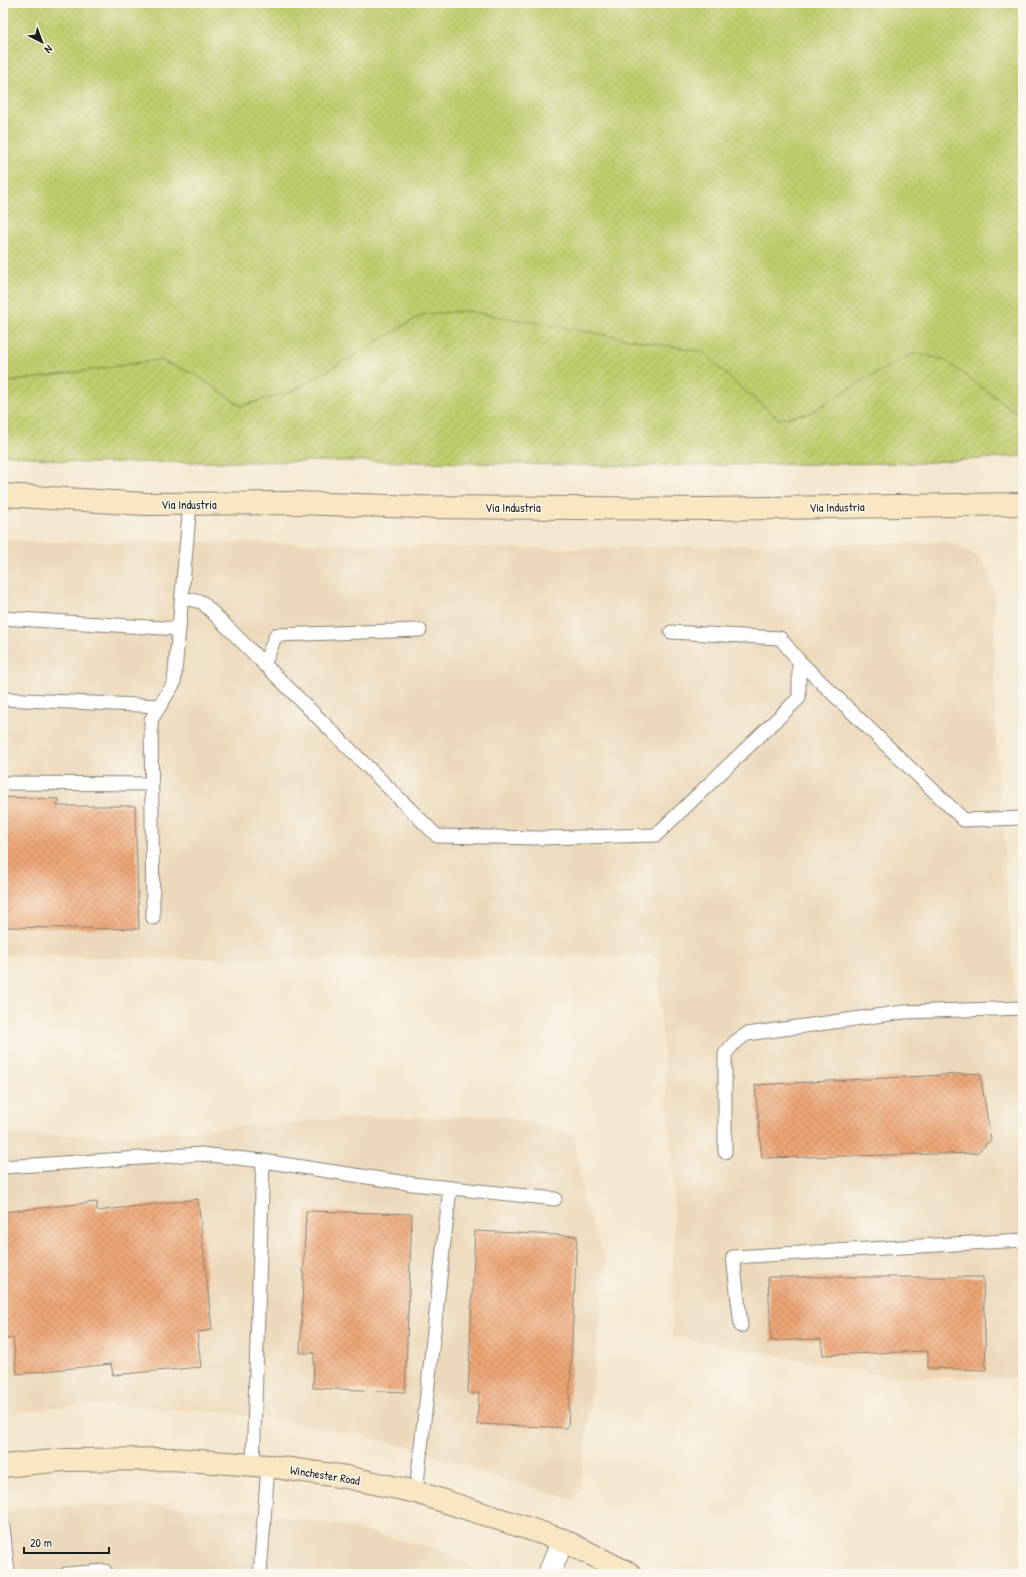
<svg xmlns="http://www.w3.org/2000/svg" width="1026" height="1577" font-family="'Patrick Hand',sans-serif">
  <style>
    .built { fill: #ecd8ba }
    .grass { fill: url(#grass-dots); stroke: #6e7444 }
    .garden { fill: url(#garden-furrows); stroke: #6e7444 }
    .building { fill: url(#building-cross-hatch) }
    .lines { fill: none; stroke-linecap: round; stroke-linejoin: round }
    .lane-casing { stroke: #888276; stroke-width: 15 }
    .street-casing { stroke: #888276; stroke-width: 24 }
    .secondary-casing { stroke: #888276; stroke-width: 24 }
    .lane { stroke: #fff; stroke-width: 13 }
    .street { stroke: #fff; stroke-width: 22 }
    .secondary { stroke: #f9e7c3; stroke-width: 22 }
    .labels { text-anchor: middle; dominant-baseline: central; stroke-width: 3; stroke-linejoin: round; paint-order: stroke }
    .street-label { font-size: 12px; fill: #1c1c1c; stroke: #fbf7ec }
  </style>
  <defs>
    <pattern id="grass-dots" width="8" height="8" patternUnits="userSpaceOnUse"><rect width="8" height="8" fill="#c0cc6d"/><path d="M2 2h.1M6 6h.1" fill="none" stroke="#a4af5e" stroke-width="1.8" stroke-linecap="round"/></pattern>
    <pattern id="garden-furrows" width="10" height="10" patternUnits="userSpaceOnUse"><rect width="10" height="10" fill="#c0cc6d"/><path d="M-1 1l2-2M0 10L10 0M9 11l2-2" fill="none" stroke="#a4af5e"/></pattern>
    <pattern id="building-cross-hatch" width="8" height="8" patternUnits="userSpaceOnUse"><rect width="8" height="8" fill="#eda575"/><path d="M0 0l8 8M0 8l8-8" fill="none" stroke="#cb8d65"/></pattern>
  </defs>
  <rect width="100%" height="100%" fill="#fbf7ec"/>
  <filter id="ink" filterUnits="userSpaceOnUse"><feTurbulence type="fractalNoise" baseFrequency=".025" numOctaves="2"/><feDisplacementMap in="SourceGraphic" scale="8" xChannelSelector="R" yChannelSelector="G"/><feConvolveMatrix kernelMatrix="1 2 1 2 8 2 1 2 1" color-interpolation-filters="sRGB"/></filter>
  <filter id="wash" filterUnits="userSpaceOnUse"><feTurbulence type="fractalNoise" baseFrequency=".012" numOctaves="4" result="noise"/><feDisplacementMap in="SourceGraphic" scale="16" xChannelSelector="R" yChannelSelector="G"/><feGaussianBlur stdDeviation="0.9" result="paint"/><feColorMatrix in="noise" values="0 0 0 0 0 0 0 0 0 0 0 0 0 0 0 0 0 1.4 0 .05"/><feComposite in="paint" operator="in"/></filter>
  <g filter="url(#wash)">
    <rect width="100%" height="100%" fill="#f5e7cf"/>
    <g class="built">
      <polygon points="3,539 34,542 217,542 553,549 948,542 963,548 982,559 990,576 994,595 995,723 1023,1115 1023,1378 890,1377 672,1336 674,1183 659,993 660,956 193,959 3,955"/>
      <polygon points="504,1116 575,1135 583,1200 607,1262 580,1491 573,1500 495,1476 407,1446 324,1428 224,1412 83,1404 3,1415 3,1134 124,1136 350,1118"/>
      <polygon points="140,1505 219,1510 254,1511 344,1526 443,1551 465,1562 479,1574 3,1574 3,1511 55,1506"/>
    </g>
    <polygon class="grass" points="3,3 1023,3 1023,416 865,379 810,413 779,419 734,382 704,352 424,314 291,392 241,406 195,374 159,360 3,383"/>
    <polygon class="garden" points="467,311 704,352 734,382 779,419 810,413 865,379 915,353 945,360 1021,416 1023,416 1023,456 918,463 624,466 368,461 80,463 3,454 3,383 159,360 195,374 241,406 291,392 424,314"/>
    <g id="blocks">
      <g class="building">
        <polygon points="3,797 59,799 57,806 135,806 139,929 3,927"/>
        <polygon points="980,1073 991,1140 977,1153 762,1158 755,1085"/>
        <polygon points="198,1199 212,1330 197,1332 201,1367 113,1375 111,1364 17,1374 13,1338 3,1339 3,1212 97,1202 97,1211"/>
        <polygon points="306,1211 412,1214 405,1392 313,1388 314,1353 300,1353"/>
        <polygon points="475,1231 577,1236 568,1428 477,1424 479,1393 468,1393"/>
        <polygon points="768,1277 983,1277 986,1370 928,1368 928,1351 823,1355 821,1339 771,1341"/>
      </g>
    </g>
  </g>
  <g filter="url(#ink)">
    <use href="#blocks" fill-opacity="0" stroke="#888276" stroke-width="1"/>
    <g class="lines">
      <g class="lane-casing">
        <g id="lane">
          <polyline points="182,598 202,602 437,836 540,838 656,835 799,698 799,661 964,820 1023,818"/>
          <polyline points="3,618 179,629"/>
          <polyline points="671,632 780,638 799,661"/>
          <polyline points="264,665 276,635 420,630"/>
          <polyline points="3,699 160,706"/>
          <polyline points="3,783 152,784"/>
          <polyline points="153,918 151,720 174,683 190,504"/>
          <polyline points="725,1152 725,1054 735,1042 747,1034 904,1012 1023,1008"/>
          <polyline points="3,1167 201,1154 263,1161 413,1184 555,1199"/>
          <polyline points="741,1326 733,1257 1023,1240"/>
          <polyline points="253,1464 263,1161"/>
          <polyline points="416,1492 450,1188"/>
          <polyline points="3,1527 8,1574"/>
          <polyline points="66,1574 105,1571"/>
          <polyline points="260,1574 268,1466"/>
        </g>
      </g>
      <g class="street-casing">
        <polyline id="street" points="549,1574 563,1540"/>
      </g>
      <g class="secondary-casing">
        <g id="secondary">
          <polyline points="3,495 145,504 295,503 419,507 709,509 1023,504"/>
          <polyline points="3,1466 64,1460 172,1459 268,1466 346,1477 416,1492 563,1540 630,1574"/>
        </g>
      </g>
      <use href="#lane" class="lane"/>
      <use href="#street" class="street"/>
      <use href="#secondary" class="secondary"/>
    </g>
  </g>
  <g class="labels">
    <g class="street-label">
      <text x="189" y="504">Via Industria</text>
      <text x="513" y="507">Via Industria</text>
      <text transform="translate(837 507) rotate(-1)">Via Industria</text>
      <text transform="translate(325 1475) rotate(9)">Winchester Road</text>
    </g>
  </g>
  <rect width="1026" height="1577" fill="none" stroke="#fbf7ec" stroke-width="16"/>
  <g transform="translate(42 42) rotate(138)" stroke="#fbf7ec" stroke-width="3" paint-order="stroke">
  <path d="M0-3L7 15L0 10L-7 15Z" fill="#1c1c1c"/>
  <text y="-6" font-size="11" font-weight="bold" text-anchor="middle" fill="#1c1c1c">N</text>
  </g>
  <path d="M24 1547v6h85v-6" fill="none" stroke="#1c1c1c" stroke-width="2"/>
  <text x="30" y="1547" font-size="12" fill="#1c1c1c" stroke="#fbf7ec" stroke-width="3" paint-order="stroke">20 m</text>
</svg>
